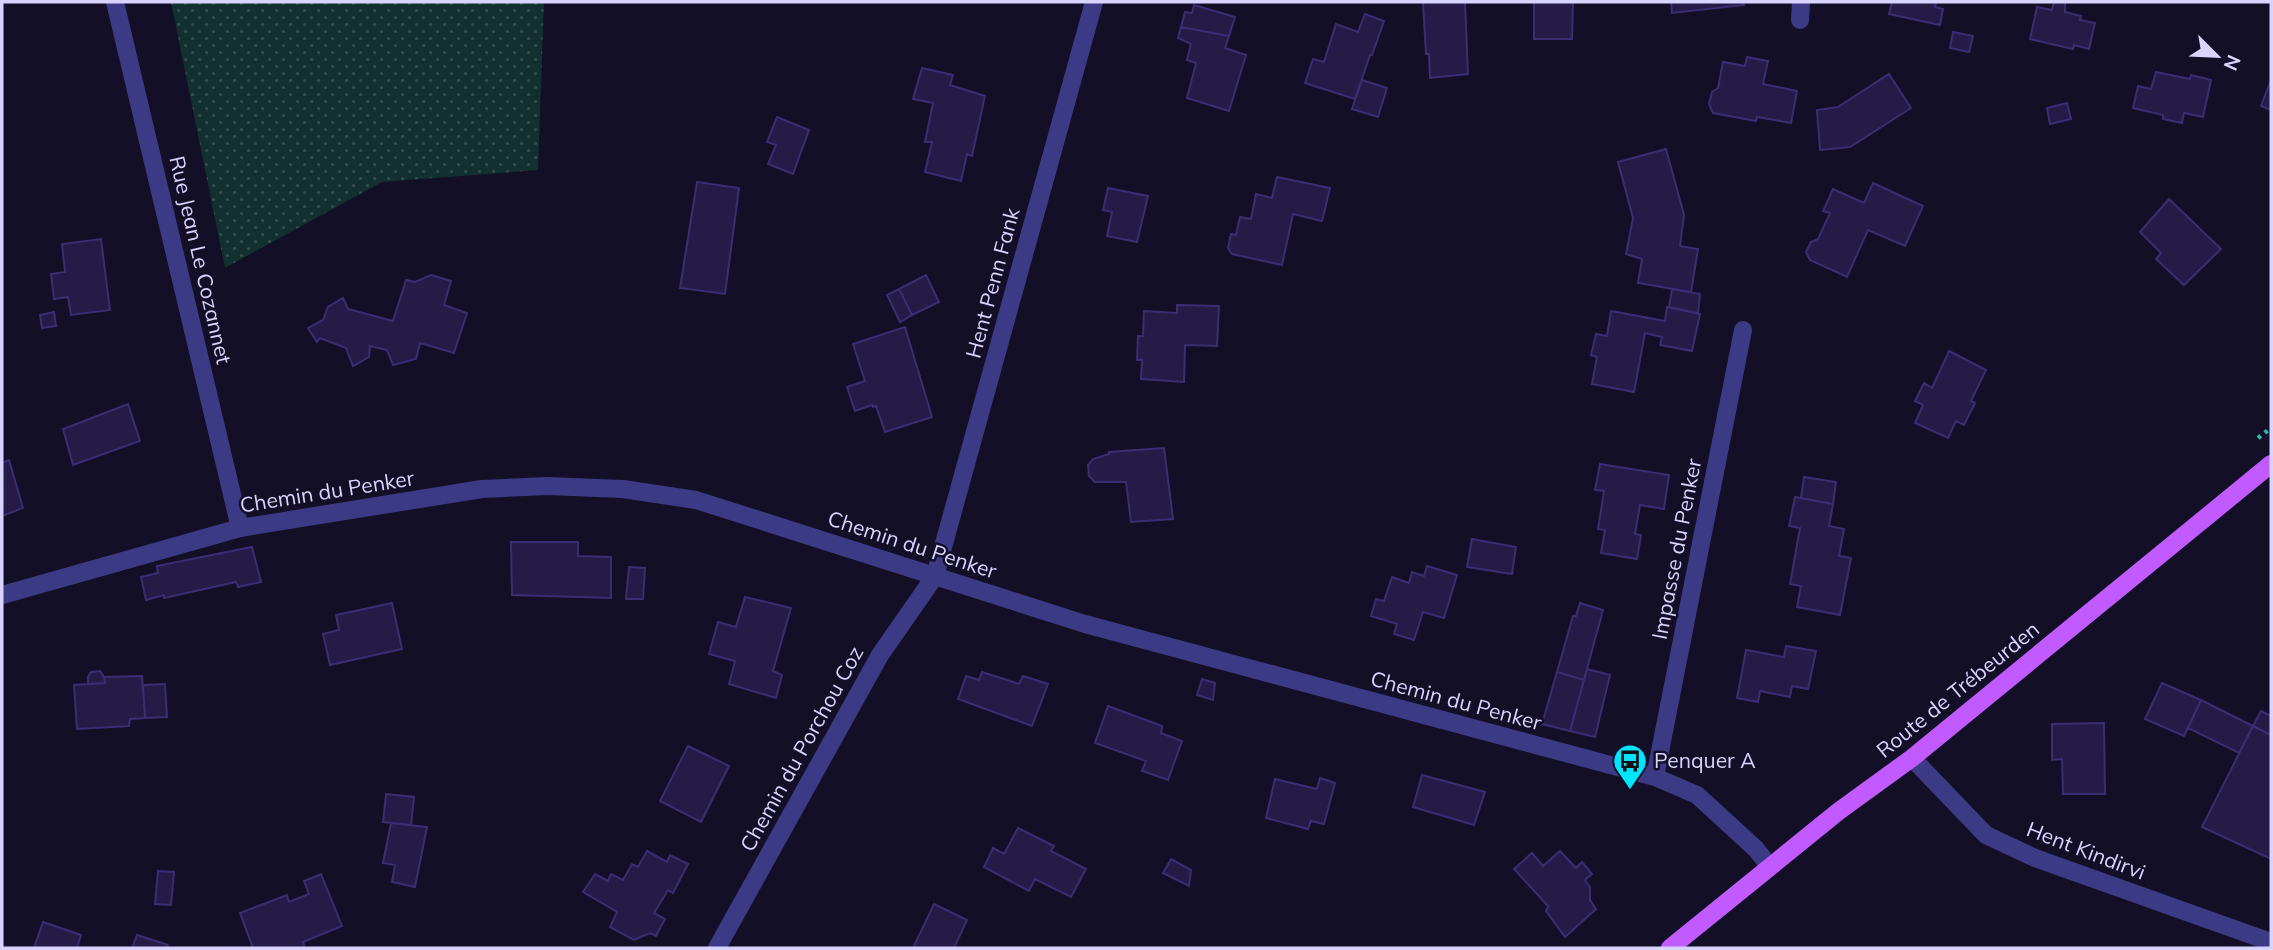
<svg xmlns="http://www.w3.org/2000/svg" width="2273" height="950" font-family="Mulish,sans-serif">
<style>
.grass{fill:url(#grass-dots)}
.building{fill:#241b47;stroke:#3b2d73;stroke-width:2}
.lines{fill:none;stroke-linecap:round;stroke-linejoin:round}
.path{stroke:#2fb8b0;stroke-width:4.5;stroke-dasharray:3.5 5;stroke-linecap:butt}
.service{stroke:#3d3a85;stroke-width:18}
.minor{stroke:#3d3a85;stroke-width:18}
.primary{stroke:#c25bff;stroke-width:18}
.labels{text-anchor:middle;stroke-width:5;stroke-linejoin:round;paint-order:stroke}
.street-label{font-size:21px;fill:#d9d4ff;stroke:#130f26}
.poi-label{font-size:21px;fill:#d9d4ff;stroke:#130f26;text-anchor:start}
</style>
<defs>
<pattern id="grass-dots" width="8" height="8" patternUnits="userSpaceOnUse" patternTransform="scale(1.75)"><rect width="8" height="8" fill="#12302f"/><path d="M2 2h.1M6 6h.1" fill="none" stroke="#344d4e" stroke-width="1.8" stroke-linecap="round"/></pattern>
</defs>
<rect width="100%" height="100%" fill="#130f26"/>
<!-- grass -->
<path class="grass" d="M171,2H544L538,170L382,182L225,268Z"/>
<!-- building -->
<path class="building" d="M1423,2H1465L1468,74L1430,78L1429,54H1426Z
M1534,2H1573L1572,39H1534Z
M1671,2H1743L1744,5L1672,13Z
M1892,2H1936L1935,7L1943,9L1940,25L1889,14Z
M2054,2H2065V12L2081,16L2080,20L2095,23L2089,49L2074,45L2073,49L2030,39L2037,7L2052,10Z
M1194,5L1235,17L1229,36L1181,27L1185,12L1192,13Z
M1365,14L1384,21L1372,55H1370L1355,99L1305,83L1313,59L1324,62L1336,24L1358,32Z
M1181,27L1229,36L1225,48L1246,55L1229,111L1187,98L1196,63L1187,60L1191,44L1178,38Z
M1953,32L1973,36L1969,52L1950,48Z
M1747,57L1768,61L1763,84L1797,91L1791,123L1757,117L1756,121L1713,113L1709,104L1712,92L1718,88L1723,62L1745,66Z
M922,68L953,75L950,85L985,96L972,156L967,154L961,181L925,172L932,142H925L933,103L913,99Z
M2156,72L2190,79L2191,75L2211,80L2203,117L2184,113L2182,123L2163,119V115L2133,108L2138,86L2151,89Z
M1889,74L1911,108L1850,147L1820,150L1817,110L1838,107Z
M1362,80L1387,88L1378,117L1352,109Z
M2271,80V110L2261,106Z
M2067,103L2071,119L2050,124L2047,108Z
M777,117L809,130L793,174L768,164L776,145L767,142Z
M1666,149L1684,215L1680,246L1698,249L1691,292L1638,283L1642,259L1626,254L1633,218L1618,162Z
M1277,177L1330,188L1322,221L1293,214L1282,265L1232,254L1228,248L1231,234L1236,235L1240,217L1251,219L1256,194L1272,198Z
M697,182L739,188L725,294L680,288Z
M1873,183L1923,206L1905,246L1868,230L1847,277L1810,260L1806,252L1811,242L1818,239L1830,213L1823,211L1833,189L1864,203Z
M1108,188L1148,196L1137,242L1107,236L1112,212L1103,210Z
M2169,199L2221,249L2184,285L2156,259L2161,253L2140,232Z
M101,239L110,310L71,315L68,297L54,299L51,274L65,272L62,244Z
M431,275L451,281L444,305L467,313L454,353L420,343L416,359L393,365L387,350L370,346L369,357L353,366L346,348L320,338L317,342L308,328L323,320L328,307L343,298L348,309L393,321L406,280L415,282Z
M926,275L939,302L912,315L899,289Z
M899,289L912,315L900,322L887,295Z
M1672,289L1700,294L1698,313L1669,307Z
M1177,305L1219,306L1217,346L1185,345L1184,382L1141,379L1142,360H1137L1138,336H1143L1144,311L1177,313Z
M1667,307L1700,314L1692,351L1660,345L1662,337L1645,333L1634,392L1592,384L1597,357L1591,355L1596,334L1607,336L1611,311L1665,321Z
M54,312L56,326L42,328L40,315Z
M905,327L932,417L885,432L876,406L873,407L872,405L855,411L847,387L865,381L853,344Z
M1949,351L1986,370L1971,401L1975,403L1964,425L1956,421L1948,438L1915,423L1923,405L1915,401L1924,383L1932,388Z
M128,404L140,441L73,465L63,429Z
M1164,448L1173,519L1131,522L1126,482H1095L1089,476L1088,465L1093,459L1109,454V452Z
M9,460L23,508L2,516V463Z
M1600,464L1669,475L1664,509L1640,505L1635,534L1641,535L1637,559L1601,553L1605,530L1598,529L1604,491L1595,490Z
M1804,477L1836,482L1833,504L1801,498Z
M1795,497L1833,504L1829,526L1844,529L1839,556L1851,558L1840,615L1797,607L1801,586L1790,584L1800,528L1789,526Z
M1472,539L1516,547L1512,574L1467,567Z
M511,542H578V556L611,557V598L512,595Z
M252,547L261,582L238,587L236,582L164,598V595L146,600L141,577L158,573L157,566Z
M1427,566L1457,575L1444,618L1423,612L1414,640L1394,634L1397,624L1371,616L1376,599L1384,601L1392,577L1409,583L1412,572L1424,576Z
M629,567L645,568L643,599H626Z
M745,597L791,608L773,671L782,675L776,698L729,684L735,661L709,654L718,622L736,627Z
M392,603L402,649L330,665L323,634L339,630L336,615Z
M1580,603L1603,610L1584,680L1557,672L1573,616H1576Z
M1786,646L1816,651L1808,689L1792,686L1790,697L1760,691L1758,702L1737,698L1746,650L1784,657Z
M1587,669L1610,675L1595,737L1570,731Z
M100,671L104,677L105,683L88,684V677L91,672Z
M982,672L1019,684L1023,676L1048,684L1032,726L958,699L966,676L979,680Z
M1557,672L1584,680L1570,731L1542,724Z
M142,676L145,718L130,719L129,726L77,729L74,685L105,683L104,677Z
M1202,679L1215,683L1213,700L1197,695Z
M2162,683L2201,700L2184,736L2145,719Z
M165,684L167,717L145,718L143,685Z
M2201,700L2253,726L2239,753L2188,728Z
M1108,706L1162,726L1161,733L1182,741L1168,780L1142,771L1146,761L1095,743Z
M2261,711L2271,716V735L2253,726Z
M2104,723L2105,794H2063L2062,759L2052,760V724Z
M2253,726L2271,735V859L2202,827Z
M688,746L729,766L701,822L660,801Z
M1422,775L1485,792L1474,825L1413,807Z
M1320,778L1335,783L1324,824L1311,821L1308,829L1266,818L1275,779L1317,789Z
M386,794L414,797L411,825L383,822Z
M391,823L427,827L415,887L392,882L395,865L383,863Z
M1018,828L1054,846L1051,851L1086,869L1071,897L1035,879L1029,891L984,867L993,848L1004,854Z
M647,851L667,862L670,855L688,864L673,893L668,890L654,913L665,919L656,936L650,933L634,940L610,927L617,912L583,892L595,874L608,881L611,874L623,880L632,864L638,867Z
M1560,851L1576,868L1582,862L1592,874L1585,880L1590,887V900L1596,909L1565,937L1546,911L1548,906L1514,869L1532,853L1543,866Z
M1171,859L1191,870L1189,886L1163,873Z
M158,871L174,872L171,905L155,904Z
M321,874L342,926L303,942L305,948H253L240,913L287,895L289,902L309,894L304,881Z
M934,904L967,920L954,948H913Z
M43,922L81,935L77,948H34Z
M137,935L168,945L167,948H132Z"/>
<g class="lines">
<!-- path -->
<path class="path" d="M2258,438L2271,428"/>
<!-- service -->
<path class="service" d="M115,2L240,528"/>
<!-- minor -->
<path class="minor" d="M1800,20L1801,2
M2,595L240,528L482,489L547,486L623,489L696,500L1085,624L1655,777L1697,795L1756,849L1770,867
M1912,758L1986,835L2035,858L2271,942
M1655,777L1743,330
M717,948L880,655L935,576L1094,2"/>
<!-- primary -->
<path class="primary" d="M1670,948L1839,811L1912,758L2271,464"/>
</g>
<!-- icons -->
<defs>
<g id="bus-pin" transform="scale(1.75)"><path d="M0 17L-7.5 6A9.5 9.5 0 1 1 7.5 6Z" fill="#00e5ff" stroke="#130f26"/><path d="M-5-6H5V4H4V6H2V4H-2V6H-4V4H-5ZM-3.5-4V0h7V-4ZM-3.5 1.2v1.5H-2V1.2ZM2 1.2v1.5H3.5V1.2Z" fill="#111"/></g>
</defs>
<g fill-rule="evenodd">
<use href="#bus-pin" x="1630" y="761"/>
</g>
<g class="labels">
<!-- street labels -->
<g class="street-label">
<text transform="translate(200 260) rotate(77)" y="7">Rue Jean Le Cozannet</text>
<text transform="translate(993 283) rotate(-75)" y="7">Hent Penn Fank</text>
<text transform="translate(327 492) rotate(-9)" y="7">Chemin du Penker</text>
<text transform="translate(912 545) rotate(18)" y="7">Chemin du Penker</text>
<text transform="translate(1677 549) rotate(-79)" y="7">Impasse du Penker</text>
<text transform="translate(1958 690) rotate(-39)" y="7">Route de Trébeurden</text>
<text transform="translate(1456 701) rotate(15)" y="7">Chemin du Penker</text>
<text transform="translate(802 749) rotate(-61)" y="7">Chemin du Porchou Coz</text>
<text transform="translate(2086 851) rotate(21)" y="7">Hent Kindirvi</text>
</g>
<!-- poi labels -->
<g class="poi-label">
<text x="1654" y="768">Penquer A</text>
</g>
</g>
<!-- border -->
<rect width="2273" height="950" fill="none" stroke="#d9d4ff" stroke-width="7"/>
<!-- north arrow -->
<g transform="translate(2217 56) rotate(114)" stroke="#130f26" stroke-width="5" paint-order="stroke">
<path d="M0-5L12 26L0 18L-12 26Z" fill="#d9d4ff"/>
<text y="-10" font-size="19" font-weight="bold" text-anchor="middle" fill="#d9d4ff">N</text>
</g>
</svg>
